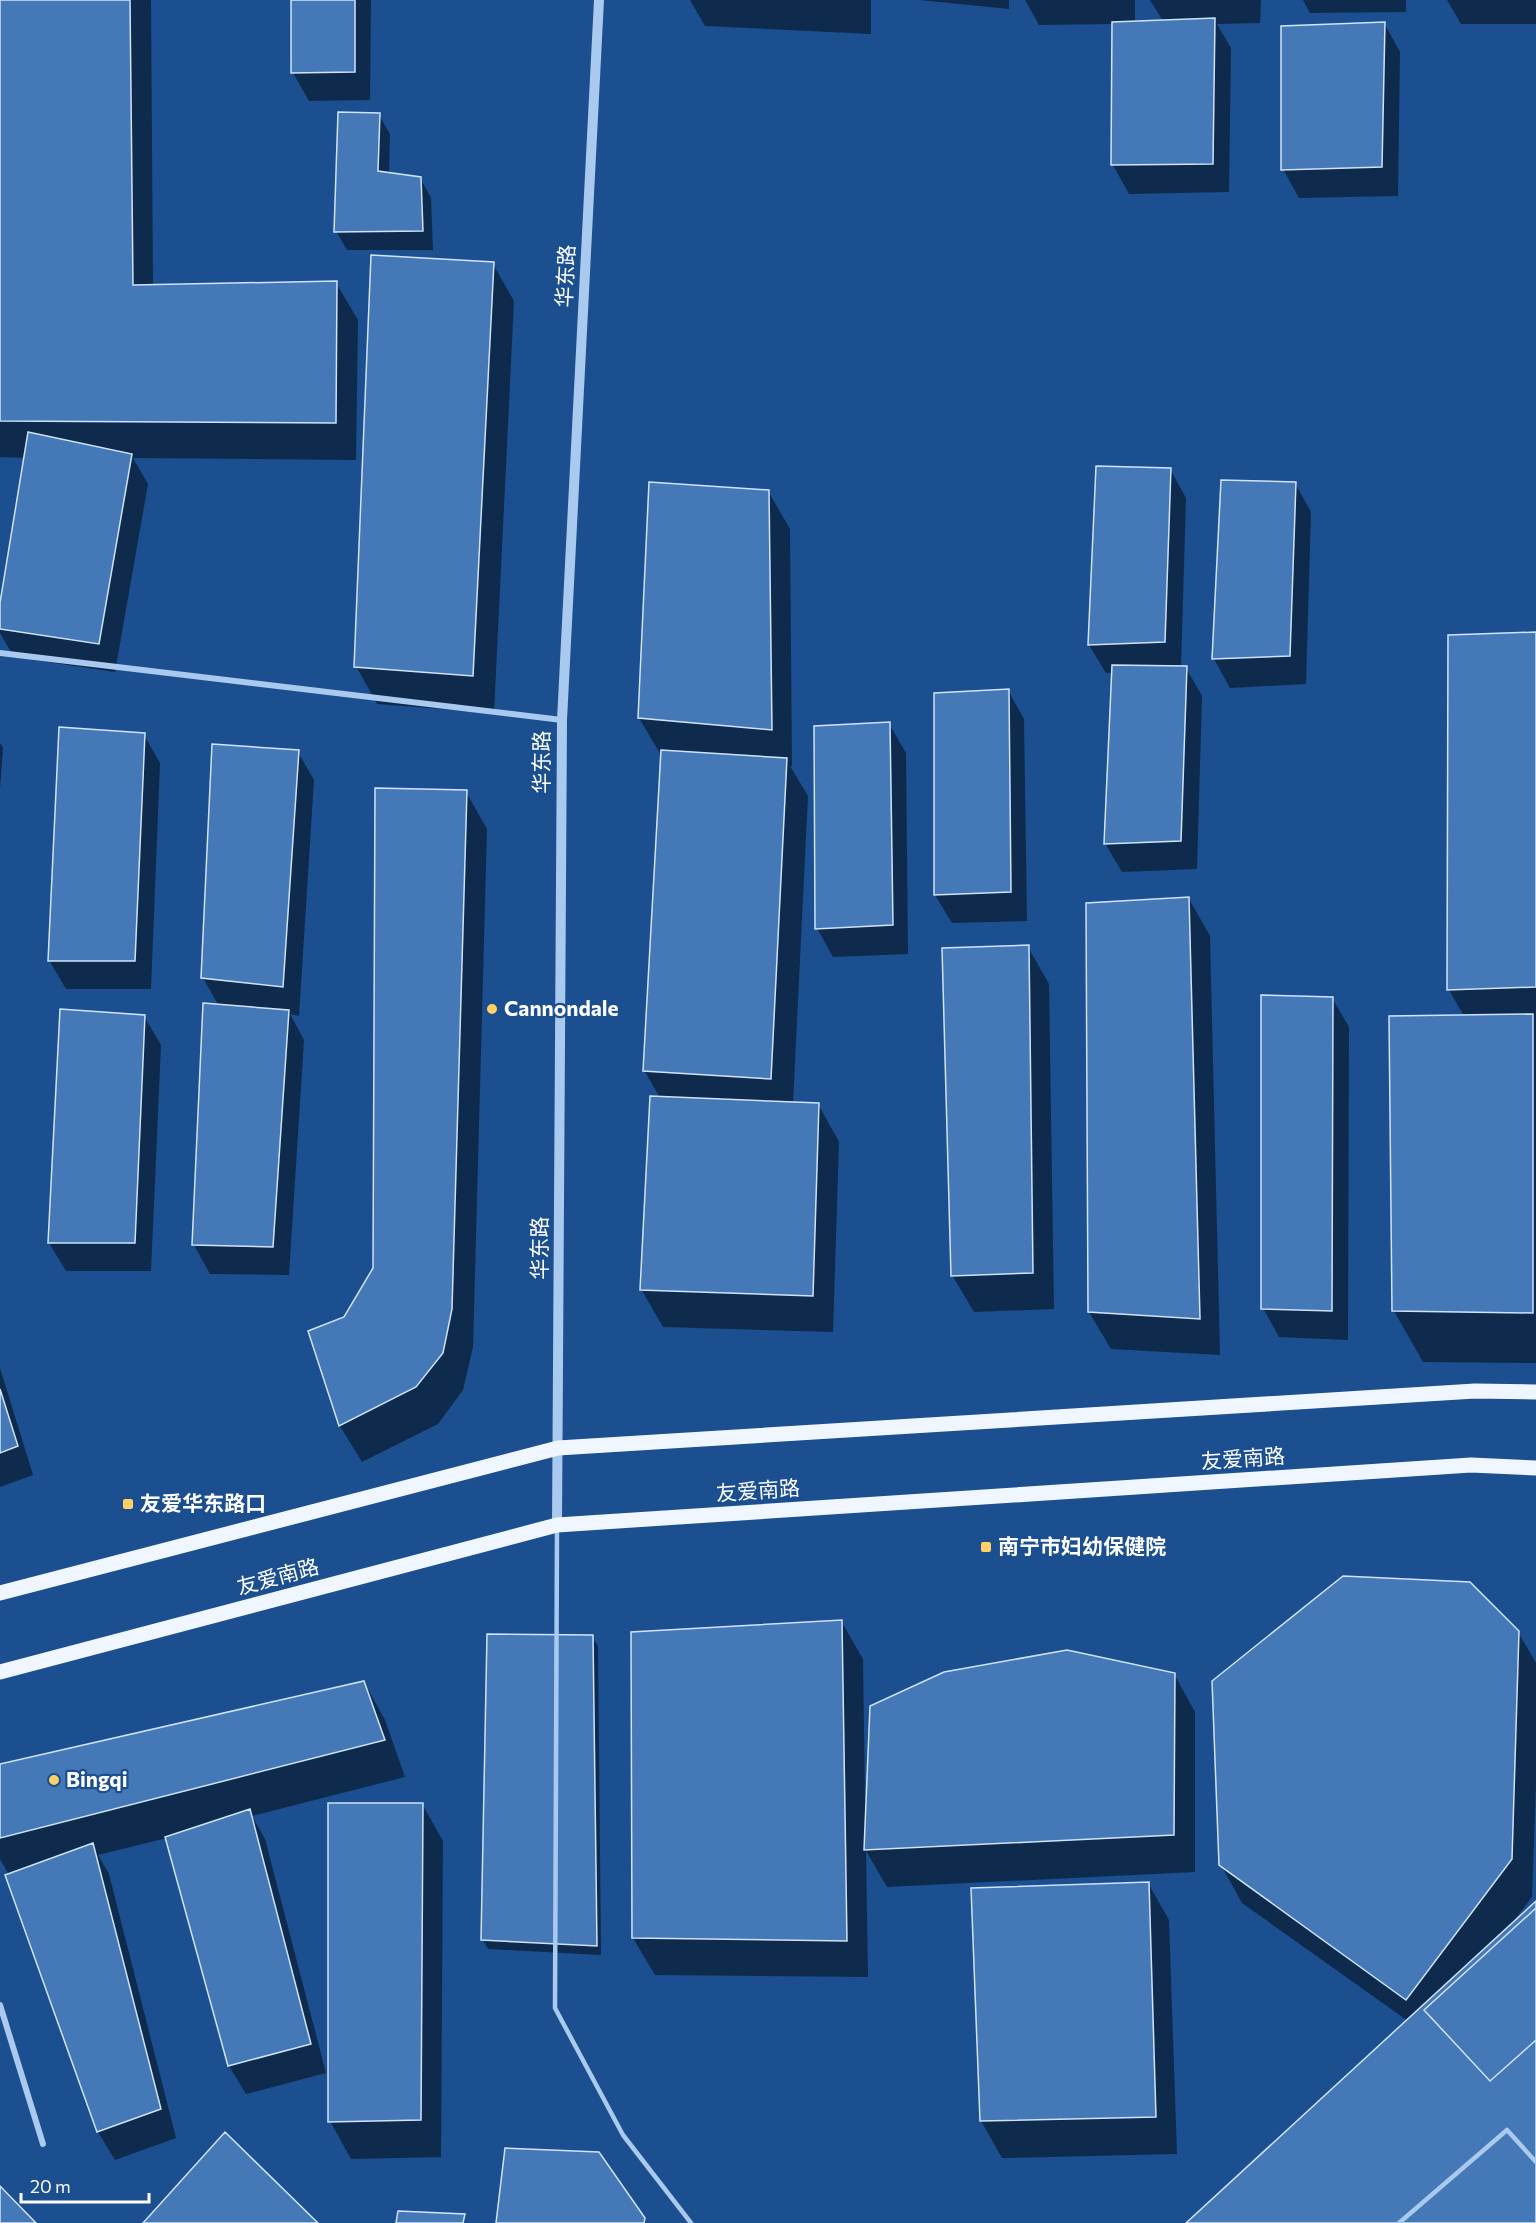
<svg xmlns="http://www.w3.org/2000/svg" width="1536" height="2223" font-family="Commissioner,'Noto Sans SC',sans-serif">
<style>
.shadow{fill:#0007}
.building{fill:#4478b7;stroke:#cfe3fa;stroke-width:1.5}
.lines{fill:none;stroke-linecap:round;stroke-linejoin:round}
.service{stroke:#a9c9ee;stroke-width:4.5}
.minor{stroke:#a9c9ee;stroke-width:6}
.tertiary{stroke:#a9c9ee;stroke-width:10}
.primary{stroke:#f0f6ff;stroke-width:15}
.poi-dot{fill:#ffd166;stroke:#1b4f8f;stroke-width:2}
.labels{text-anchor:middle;stroke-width:4.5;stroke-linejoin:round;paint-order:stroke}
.street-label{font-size:21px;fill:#fff;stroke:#1b4f8f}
.poi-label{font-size:21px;font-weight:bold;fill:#fff;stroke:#1b4f8f;text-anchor:start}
</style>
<rect width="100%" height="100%" fill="#1b4f8f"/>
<!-- shadow -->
<path class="shadow" d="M0,0H151L153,286L336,283L358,320L356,460L133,458L148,484L115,672L14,657L0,633V612L25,458L0,457Z
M293,0H371L370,100L309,101L293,73Z
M690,0H871V34L705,26Z
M919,0H1009V9Z
M1025,0H1135V22L1163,21L1150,0H1261L1260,23L1217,24L1231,48L1229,192L1129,194L1113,165V24L1039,25Z
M1303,0H1406V12L1310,13Z
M1447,0H1536V24H1461Z
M1384,23L1400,52L1398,196L1299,198L1283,169Z
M379,115L390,134L389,174L420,178L431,198L433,250H347L336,231Z
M493,264L514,301L494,713L377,704L356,666Z
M1170,469L1186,498L1181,667L1186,668L1202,696L1197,869L1122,872L1105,843L1113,673H1106L1089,645Z
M1295,483L1311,512L1306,684L1230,688L1214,659Z
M768,491L790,529L792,766H790L808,796L793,1103L818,1104L839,1142L833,1332L663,1327L641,1289L660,1098L644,1070L661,755L639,718Z
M1536,633V1363L1423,1362L1394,1311L1464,1016L1449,990Z
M1008,690L1024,719L1027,921L952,923L935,895Z
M889,724L906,753L908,954L833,957L817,928Z
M144,735L160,763L151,989H66L49,960Z
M0,743L3,748L0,789Z
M298,752L314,780L299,1016L290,1014L304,1040L289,1275L210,1274L194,1245L219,1006L203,978Z
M466,792L487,829L473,1347L463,1390L438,1424L362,1462L340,1426L310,1332L345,1318L375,1268Z
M1189,899L1210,936L1220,1355L1111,1349L1089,1312Z
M1028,947L1049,984L1054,1309L974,1312L952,1275Z
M1332,998L1349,1027L1348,1340L1279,1337L1263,1308Z
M144,1016L161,1045L151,1271H66L49,1243Z
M0,1368L33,1475L0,1487Z
M841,1621L863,1659L865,1799L1174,1674L1195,1712V1872L887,1887L866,1851L868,1977L655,1975L633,1938Z
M1518,1632L1536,1663V1784L1532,1897L1513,1922L1536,1904V2223H1188L1408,2021L1242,1903L1221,1865Z
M592,1637L598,1646L601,1955L488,1949L483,1940Z
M364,1682L385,1720L405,1777L252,1816L265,1839L326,2073L246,2094L229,2066L167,1838L98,1855L109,1874L176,2138L115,2160L98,2132L7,1876L9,1875L0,1859V1765Z
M422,1804L443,1841L441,2157L351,2159L330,2121Z
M1148,1883L1169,1920L1177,2154L1002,2158L981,2121Z"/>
<!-- building -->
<path class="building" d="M0,0H130L133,285L337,281L336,423L0,421Z
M291,0H355V72L291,73Z
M1215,18L1213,164L1111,165L1112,22Z
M1385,22L1382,167L1281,170V26Z
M338,112L380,113L378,171L421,177L423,231L334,232Z
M371,255L494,262L473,676L354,667Z
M28,432L132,454L99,644L0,629V603Z
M1096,466L1171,468L1165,642L1088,645Z
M1221,480L1296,482L1290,656L1212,659Z
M649,482L769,490L772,730L638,718Z
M1536,632V987L1447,990L1448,635Z
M1112,665L1187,666L1181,841L1104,844Z
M1009,689L1011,892L934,895V693Z
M890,722L893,925L815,929L814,726Z
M59,727L145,733L135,961H48Z
M212,744L299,750L283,987L201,978Z
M661,750L787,758L771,1079L643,1071Z
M375,788L467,790L452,1309L443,1353L416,1387L339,1426L308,1331L344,1317L373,1268Z
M1189,897L1200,1319L1088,1312L1086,903Z
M1029,945L1033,1273L951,1276L942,948Z
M1261,995L1333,997L1332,1311L1261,1309Z
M203,1003L289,1010L273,1247L192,1245Z
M60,1009L145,1015L135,1243H48Z
M1533,1014V1313L1392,1311L1389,1016Z
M650,1096L819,1103L813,1296L640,1290Z
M0,1389L18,1446L0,1453Z
M1343,1576L1470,1582L1519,1631L1512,1859L1406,2000L1219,1865L1212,1681Z
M842,1620L847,1941L632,1938L631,1632Z
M487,1634L593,1635L597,1946L481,1940Z
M1067,1650L1175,1673L1174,1835L864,1850L870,1706L944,1672Z
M364,1681L385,1740L0,1838V1764Z
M328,1803H423L421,2120L328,2122Z
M250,1809L311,2044L228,2066L165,1837Z
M93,1843L161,2109L97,2132L5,1875Z
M1149,1882L1156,2117L980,2121L971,1888Z
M1536,1901V2223H1186Z
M1536,1908V2040L1490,2081L1424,2010Z
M225,2132L318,2223H143Z
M505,2148L599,2152L645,2218L644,2223H496Z
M0,2186L36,2223H0Z
M398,2211L465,2214L463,2223H396Z"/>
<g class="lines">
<!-- service -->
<path class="service" d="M557,1528L555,2008L623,2135L691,2223
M1399,2223L1507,2130L1536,2162"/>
<!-- minor -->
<path class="minor" d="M0,653L562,720
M0,2005L43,2144"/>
<!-- tertiary -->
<path class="tertiary" d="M557,1525L562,720L599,0"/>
<!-- primary -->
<path class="primary" d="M0,1593L558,1448L1475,1391L1536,1392
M0,1672L557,1525L1471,1465L1536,1468"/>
</g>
<!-- markers -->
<g class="poi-dot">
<circle cx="492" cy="1009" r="6"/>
<rect x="122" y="1498" width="12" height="12" rx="3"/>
<rect x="980" y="1541" width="12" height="12" rx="3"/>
<circle cx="54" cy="1780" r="6"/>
</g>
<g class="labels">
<!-- street labels -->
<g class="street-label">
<text transform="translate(566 276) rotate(-87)" y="7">华东路</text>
<text transform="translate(542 762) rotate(-90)" y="7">华东路</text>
<text transform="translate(540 1248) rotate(-90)" y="7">华东路</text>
<text transform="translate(1243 1459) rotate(-4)" y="7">友爱南路</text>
<text transform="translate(758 1491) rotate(-4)" y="7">友爱南路</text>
<text transform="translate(278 1577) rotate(-15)" y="7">友爱南路</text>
</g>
<!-- poi labels -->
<g class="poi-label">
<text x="504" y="1016">Cannondale</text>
<text x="140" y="1511">友爱华东路口</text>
<text x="998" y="1554">南宁市妇幼保健院</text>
<text x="66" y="1787">Bingqi</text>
</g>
</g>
<!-- scale -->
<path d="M21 2193v9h128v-9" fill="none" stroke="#ffffff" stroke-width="3"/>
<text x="30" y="2193" font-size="18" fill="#ffffff" stroke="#1b4f8f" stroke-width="4.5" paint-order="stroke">20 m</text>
</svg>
